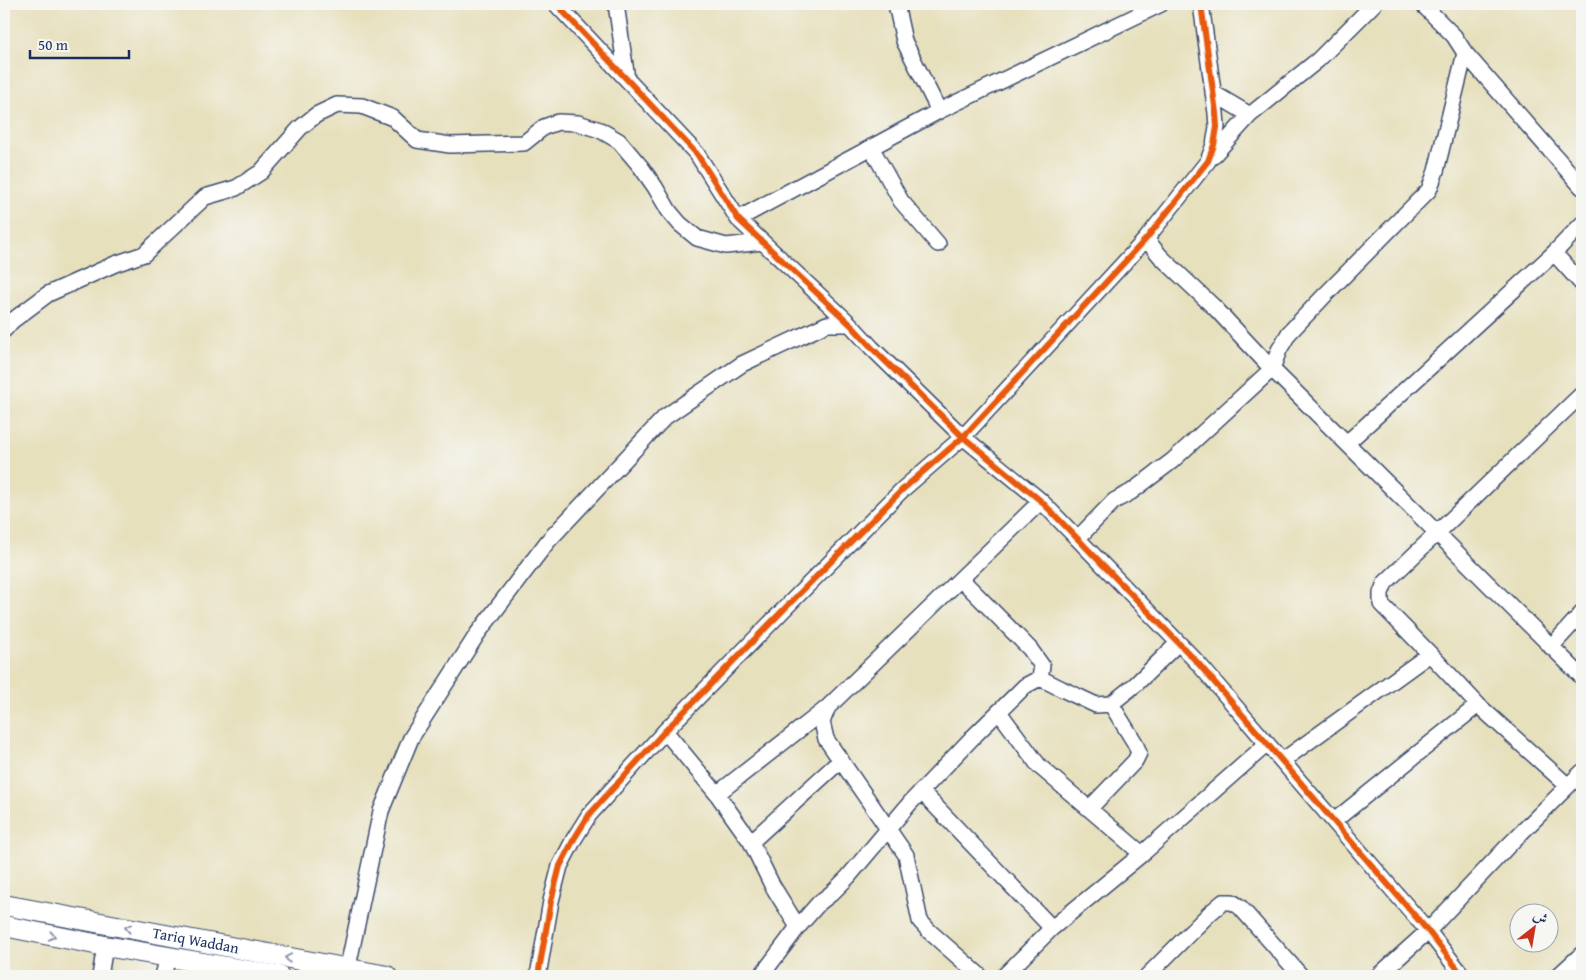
<svg xmlns="http://www.w3.org/2000/svg" width="1586" height="980" font-family="'Gentium Book Plus',Amiri,serif">
<style>
.lines{fill:none;stroke-linecap:round;stroke-linejoin:round}
.minor-casing{stroke:#3a4a6c;stroke-width:18}
.major-casing{stroke:#3a4a6c;stroke-width:22}
.minor{stroke:#fff;stroke-width:15}
.major{stroke:#fff;stroke-width:20}
.cycleway-casing{stroke:#f6f6f2;stroke-width:9}
.cycleway{stroke:#e8590c;stroke-width:6}
.oneway{stroke:#8d97ae}
.labels{text-anchor:middle;stroke-width:4;stroke-linejoin:round;paint-order:stroke}
.street-label{font-size:15px;fill:#1b2f5e;stroke:#f6f6f2}
</style>
<rect width="100%" height="100%" fill="#f6f6f2"/>
<filter id="ink" filterUnits="userSpaceOnUse"><feTurbulence type="fractalNoise" baseFrequency=".02" numOctaves="2"/><feDisplacementMap in="SourceGraphic" scale="10" xChannelSelector="R" yChannelSelector="G"/><feConvolveMatrix kernelMatrix="1 2 1 2 8 2 1 2 1" color-interpolation-filters="sRGB"/></filter>
<filter id="wash" filterUnits="userSpaceOnUse"><feTurbulence type="fractalNoise" baseFrequency=".0096" numOctaves="4" result="noise"/><feDisplacementMap in="SourceGraphic" scale="20" xChannelSelector="R" yChannelSelector="G"/><feGaussianBlur stdDeviation="1.12" result="paint"/><feColorMatrix in="noise" values="0 0 0 0 0 0 0 0 0 0 0 0 0 0 0 0 0 1.4 0 .05"/><feComposite in="paint" operator="in"/></filter>
<g filter="url(#wash)">
<rect width="100%" height="100%" fill="#e7e0bd"/>
</g>
<g filter="url(#ink)">
<g class="lines">
<!-- minor casing -->
<g class="minor-casing">
<path id="minor" d="M556,4L697,154L738,219L850,324L872,348L963,437L1041,501L1197,662L1428,931L1463,976
M616,4L627,79
M896,4L904,41L939,111
M1465,53L1582,187
M1213,93L1250,115
M871,147L901,201L938,244
M1212,157L1250,115L1318,60L1374,4
M738,219L939,111L1161,4
M1146,239L1161,257L1216,309L1272,369L1582,677
M1554,253L1582,284
M4,330L12,321L48,294L115,264L144,254L205,197L236,188L261,172L300,128L316,115L337,105L362,106L393,118L417,140L450,145L524,143L544,127L558,122L578,123L600,130L619,141L641,167L655,187L669,211L680,224L697,238L726,246L762,242
M1347,443L1554,253L1582,224
M1078,538L1114,501L1131,492L1172,461L1272,369L1279,350L1289,333L1325,295L1429,190L1436,171L1465,53L1454,36L1422,4
M961,579L1030,649L1042,666L1040,678
M1551,647L1582,613
M999,712L1039,766L1142,854
M665,731L717,794L751,842L772,885L798,927
M1282,761L1430,654
M1568,786L1478,705L1430,654L1381,604V593L1385,583L1582,394
M921,791L1052,928
M717,794L827,708
M1089,809L1135,761L1139,753L1135,743L1111,704
M1334,821L1478,705
M751,842L841,760
M100,976L105,946
M163,976L168,957
M346,976L381,811L411,738L478,633L548,541L665,417L742,364L827,324H850
M538,976L551,901L560,866L574,839L589,815L665,731L795,598L902,490L963,437L1146,239L1208,161L1214,145L1217,127L1216,113L1201,4
M761,976L798,927L819,903L832,893L848,877L910,803L973,737L1025,686L1040,678L1062,689L1096,705L1111,704L1136,684L1178,643
M980,976L930,932L920,921L906,855L826,739L822,722L828,707L1041,501
M1004,976L1052,928L1142,854L1267,744
M1147,976L1210,913L1223,902H1232L1240,907L1301,976
M1378,976L1428,931L1507,847L1582,772
M1558,976L1582,954"/>
</g>
<!-- major casing -->
<g class="major-casing">
<g id="major">
<path id="s1" d="M4,905L387,976"/>
<path d="M4,926L105,946L279,976"/>
</g>
</g>
<!-- minor -->
<use href="#minor" class="minor"/>
<!-- major -->
<use href="#major" class="major"/>
<!-- cycleway casing -->
<g class="cycleway-casing">
<path id="cycleway" d="M556,4L697,154L738,219L850,324L872,348L963,437L1041,501L1197,662L1428,931L1463,976
M538,976L551,901L560,866L574,839L589,815L665,731L795,598L902,490L963,437L1146,239L1208,161L1214,145L1217,127L1216,113L1201,4"/>
</g>
<!-- cycleway -->
<use href="#cycleway" class="cycleway"/>
</g>
<!-- one-way arrows -->
<defs><path id="oneway-chevron" d="M-2-3.5L2.5 0L-2 3.5" fill="none" stroke-width="1.6" stroke-linecap="round" stroke-linejoin="round" transform="scale(1.25)"/></defs>
<g class="oneway">
<use href="#oneway-chevron" transform="translate(128 928) rotate(-169)"/>
<use href="#oneway-chevron" transform="translate(52 936) rotate(11)"/>
<use href="#oneway-chevron" transform="translate(288 958) rotate(-169)"/>
</g>
</g>
<g class="labels">
<!-- street labels -->
<g class="street-label">
<text dy="5" stroke="none"><textPath href="#s1" startOffset="195">Tariq Waddan</textPath></text>
</g>
</g>
<!-- margin -->
<rect width="1586" height="980" fill="none" stroke="#f6f6f2" stroke-width="20"/>
<!-- north arrow -->
<g transform="translate(1534 928) rotate(31)"><circle r="24" fill="#f6f6f2" stroke="#9ea6b7"/>
<path d="M0-4L9 19L0 12L-9 19Z" fill="#c8321e"/>
<text y="-8" font-size="14" font-weight="bold" text-anchor="middle" fill="#1b2f5e">ش</text>
</g>
<!-- scale -->
<path d="M30 50v8h99v-8" fill="none" stroke="#1b2f5e" stroke-width="2.5"/>
<text x="38" y="50" font-size="15" fill="#1b2f5e" stroke="#f6f6f2" stroke-width="4" paint-order="stroke">50 m</text>
</svg>
